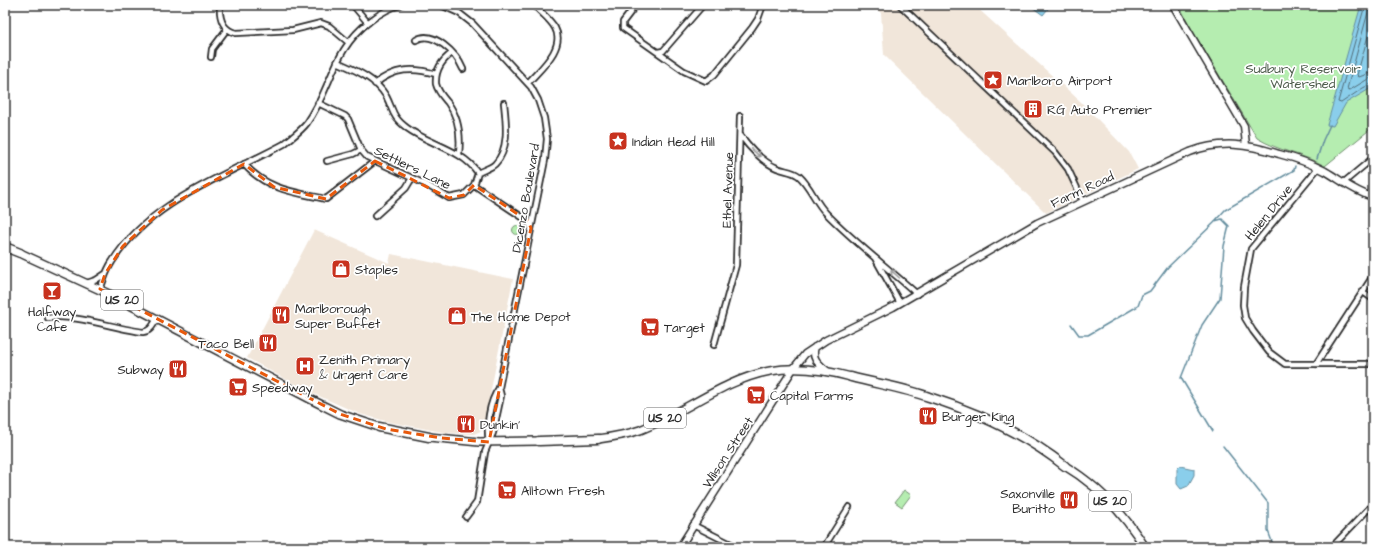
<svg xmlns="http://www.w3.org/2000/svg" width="1378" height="552" font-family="'Architects Daughter',sans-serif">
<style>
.built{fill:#f1e6da}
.green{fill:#b5edb0;stroke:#708c6e}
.water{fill:#8aceeb;stroke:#648d9e}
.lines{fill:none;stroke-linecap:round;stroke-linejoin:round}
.shore{stroke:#516c78;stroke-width:1}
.stream{stroke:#648d9e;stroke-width:1.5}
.street-casing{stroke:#2b2b2b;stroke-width:8}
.secondary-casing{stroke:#2b2b2b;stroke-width:9}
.primary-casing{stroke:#2b2b2b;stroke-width:10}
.highway-casing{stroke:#2b2b2b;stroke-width:11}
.street{stroke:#fff;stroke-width:4.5}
.secondary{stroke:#fff;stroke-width:6}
.primary{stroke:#fff;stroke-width:7}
.highway{stroke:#fff;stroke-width:8}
.oneway{stroke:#a0a0a0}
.marked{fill:none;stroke:#e8590c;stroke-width:3;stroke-dasharray:8 5;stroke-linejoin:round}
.labels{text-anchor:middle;stroke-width:3.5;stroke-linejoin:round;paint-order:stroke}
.shield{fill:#fff;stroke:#6b6b6b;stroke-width:1}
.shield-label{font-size:12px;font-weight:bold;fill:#2b2b2b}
.park-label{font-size:13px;fill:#4e5c4c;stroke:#fff}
.poi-label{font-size:13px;fill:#2b2b2b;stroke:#fff;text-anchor:start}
.street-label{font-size:13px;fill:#2b2b2b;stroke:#fff}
</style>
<rect width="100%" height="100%" fill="#fff"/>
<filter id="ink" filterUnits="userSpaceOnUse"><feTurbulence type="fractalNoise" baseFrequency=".025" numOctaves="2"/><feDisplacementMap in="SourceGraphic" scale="8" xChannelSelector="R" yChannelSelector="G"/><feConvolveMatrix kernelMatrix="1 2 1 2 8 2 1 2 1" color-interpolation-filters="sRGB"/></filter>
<g filter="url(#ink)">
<!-- built -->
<path class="built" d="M872,5H974L1080,101L1129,152L1138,169L1046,213L884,55L881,13Z
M314,230L389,263L391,254L513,279L483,430L474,434L447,433L389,422L360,414L305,390L247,358Z"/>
<!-- green -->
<path class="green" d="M1184,5H1373V127L1325,166C1303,154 1278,151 1257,138L1191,28L1182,11Z
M512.5 230a4.5 4.5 0 1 1 9 0a4.5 4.5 0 1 1-9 0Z
M904,490L911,495L902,507L895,502Z"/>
<!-- water -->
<path class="water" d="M1034,5H1051L1043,15L1032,7Z
M1361,5H1373V87L1346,103L1333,126L1327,125Z
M1180,466L1194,469V475L1188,486L1181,489L1177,484V469Z"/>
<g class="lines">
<!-- shore -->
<path class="shore" d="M1365,5L1338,102L1341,103L1363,88L1373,83
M1370,5L1347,89L1350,90L1368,79L1373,78
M1373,18L1357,75L1359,77L1373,72"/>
<!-- stream -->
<path class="stream" d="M1317,159L1323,140L1330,125
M1071,324L1079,335H1088L1095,331L1138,306L1142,295L1150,291L1168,267L1215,222
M1213,431L1181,378L1202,325L1220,298L1224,246L1229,226L1222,219L1215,221L1225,210L1294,170L1295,166
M1223,446L1268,503V531L1274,547"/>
<!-- street casing -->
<g class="street-casing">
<path id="street" d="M220,5C219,18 223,30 236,33L293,30L321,23L329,26L348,42
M353,5L368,23
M441,5L459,13L473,24L531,87L538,100L544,118L547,139L545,160L499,388C489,402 486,426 489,442
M623,5L631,11
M636,5L623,22V28L684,71L706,81L714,75L752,28L758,19L763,5
M900,5L1055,152L1068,169L1083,201
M416,40C433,29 457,54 463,69
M658,52L663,51L703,5
M452,53C441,61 435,71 436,84C438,92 443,97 448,103C459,118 461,136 459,154
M211,57L212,49L227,29
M337,62C355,70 375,78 386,96C394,111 391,116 407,128C430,145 462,149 478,173L474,185
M528,83C540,69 566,48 555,28C550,19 540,12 534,5
M375,84C394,68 413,67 436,74
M318,103L345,116L348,119L361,150L367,157L427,185L449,198L464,195L474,185L528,221L531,228
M741,136C750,148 763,162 777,168C784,171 793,171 799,176C811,187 815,202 826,213C854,242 887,267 917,294
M327,161L353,154L361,150
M244,164C267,190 294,192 326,199L375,161
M1318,168L1251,249L1244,287L1243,305L1245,318L1253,331L1269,352L1285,364H1373
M478,173C483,170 491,168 495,164C510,149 506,122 504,103
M1343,183L1373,158
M375,216L406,188L412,178
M875,258L900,303
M87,283L96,280L105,274
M100,289C104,280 106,271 112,262C150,201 225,176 284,144C292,137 301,131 307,123C332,88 332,50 370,21C379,14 389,8 400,5
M1363,292L1373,299
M48,318C71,313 117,329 143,332C151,331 153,325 157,319
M714,345L736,265L740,116
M1316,364L1373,276
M466,517L477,502L485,452L493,433L501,396L499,388
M693,525L737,547
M824,547L849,507
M1131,547L1141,541
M1332,547L1373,504"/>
</g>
<!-- secondary casing -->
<g class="secondary-casing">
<path id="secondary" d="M1173,5L1244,126L1246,145
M815,347C811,359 819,364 827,371
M680,547L793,369L805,354L826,340L893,307L1037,223L1190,152C1221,140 1248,144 1279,154C1295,158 1310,163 1325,171C1341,180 1355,192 1373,197"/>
</g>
<!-- primary casing -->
<g class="primary-casing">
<path id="primary" d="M20,253L109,294L316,402L340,414L379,427
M429,437L479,442L539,441
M598,439C612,437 626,435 640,430C684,413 723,380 770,371C797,366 825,370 851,377
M1065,466C1099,486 1124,514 1145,547"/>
</g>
<!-- highway casing -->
<g class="highway-casing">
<path id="highway" d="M5,247L20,253
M851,377C877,384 904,388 929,397C976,412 1026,435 1065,466
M379,427L429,437
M539,441L598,439"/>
</g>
<!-- street -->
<use href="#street" class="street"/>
<!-- secondary -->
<use href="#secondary" class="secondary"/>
<!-- primary -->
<use href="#primary" class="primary"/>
<!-- highway -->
<use href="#highway" class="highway"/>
</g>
<!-- one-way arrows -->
<defs><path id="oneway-shaft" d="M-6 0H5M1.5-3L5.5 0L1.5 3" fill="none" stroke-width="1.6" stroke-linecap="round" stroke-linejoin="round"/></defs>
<g class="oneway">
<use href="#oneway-shaft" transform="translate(756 153) rotate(43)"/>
<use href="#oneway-shaft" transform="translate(895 274) rotate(-138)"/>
</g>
</g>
<!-- marked area -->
<path class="marked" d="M375,161L449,198L464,195L474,185L528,221L531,228L489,442L441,438L386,429L340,414L100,289L105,274L123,246L162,210L244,164L274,187L326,199Z"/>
<!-- icons -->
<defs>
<g id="sight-square" transform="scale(1)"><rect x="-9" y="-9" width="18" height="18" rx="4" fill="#c8321e" stroke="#fff"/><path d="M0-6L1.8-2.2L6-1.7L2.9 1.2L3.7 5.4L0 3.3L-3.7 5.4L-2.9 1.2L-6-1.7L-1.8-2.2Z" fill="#fff"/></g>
<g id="building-square" transform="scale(1)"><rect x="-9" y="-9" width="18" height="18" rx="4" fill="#c8321e" stroke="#fff"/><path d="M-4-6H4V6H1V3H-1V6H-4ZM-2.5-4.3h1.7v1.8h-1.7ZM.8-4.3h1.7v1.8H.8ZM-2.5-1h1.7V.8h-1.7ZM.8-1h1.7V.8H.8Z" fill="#fff"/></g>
<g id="shop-square" transform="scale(1)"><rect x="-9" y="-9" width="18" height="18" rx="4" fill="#c8321e" stroke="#fff"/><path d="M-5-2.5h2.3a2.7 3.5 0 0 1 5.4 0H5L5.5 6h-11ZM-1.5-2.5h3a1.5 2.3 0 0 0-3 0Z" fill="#fff"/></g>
<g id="bar-square" transform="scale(1)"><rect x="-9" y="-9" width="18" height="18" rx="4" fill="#c8321e" stroke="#fff"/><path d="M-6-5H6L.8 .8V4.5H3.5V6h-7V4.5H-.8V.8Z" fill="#fff"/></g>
<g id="restaurant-square" transform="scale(1)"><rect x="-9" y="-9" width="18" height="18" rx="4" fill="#c8321e" stroke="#fff"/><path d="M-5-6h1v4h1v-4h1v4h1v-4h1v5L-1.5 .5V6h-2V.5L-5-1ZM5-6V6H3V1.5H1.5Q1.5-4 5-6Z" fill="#fff"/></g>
<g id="supermarket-square" transform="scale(1)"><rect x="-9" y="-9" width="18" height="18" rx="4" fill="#c8321e" stroke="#fff"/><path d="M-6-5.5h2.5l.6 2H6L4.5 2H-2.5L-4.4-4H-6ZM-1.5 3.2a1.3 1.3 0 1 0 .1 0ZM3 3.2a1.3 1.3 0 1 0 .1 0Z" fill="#fff"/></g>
<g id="hospital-square" transform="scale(1)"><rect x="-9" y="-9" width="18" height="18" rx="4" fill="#c8321e" stroke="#fff"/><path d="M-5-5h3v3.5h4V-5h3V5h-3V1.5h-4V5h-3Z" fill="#fff"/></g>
</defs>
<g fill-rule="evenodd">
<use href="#sight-square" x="993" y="80"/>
<use href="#building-square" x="1033" y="109"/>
<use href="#sight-square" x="618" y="141"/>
<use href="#shop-square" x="341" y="269"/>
<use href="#bar-square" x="52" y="291"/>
<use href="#restaurant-square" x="281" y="315"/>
<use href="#shop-square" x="457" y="316"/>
<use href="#supermarket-square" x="650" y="327"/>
<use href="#restaurant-square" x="268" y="343"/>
<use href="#hospital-square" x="305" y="366"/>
<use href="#restaurant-square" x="178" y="369"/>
<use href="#supermarket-square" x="238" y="387"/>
<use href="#supermarket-square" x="756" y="395"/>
<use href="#restaurant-square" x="928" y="416"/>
<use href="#restaurant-square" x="466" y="424"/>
<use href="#supermarket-square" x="507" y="490"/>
<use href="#restaurant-square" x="1069" y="500"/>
</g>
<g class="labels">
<!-- shield labels -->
<g class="shield">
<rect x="101" y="290" width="42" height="20" rx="3"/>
<rect x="644" y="408" width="42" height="20" rx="3"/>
<rect x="1089" y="491" width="42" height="20" rx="3"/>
</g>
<g class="shield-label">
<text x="122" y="304">US 20</text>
<text x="665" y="422">US 20</text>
<text x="1110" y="505">US 20</text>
</g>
<!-- park labels -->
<g class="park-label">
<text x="1303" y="73">Sudbury Reservoir<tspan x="1303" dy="15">Watershed</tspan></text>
</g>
<!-- poi labels -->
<g class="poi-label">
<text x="1007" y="85">Marlboro Airport</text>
<text x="1047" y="114">RG Auto Premier</text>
<text x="632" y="146">Indian Head Hill</text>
<text x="355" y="274">Staples</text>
<text x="295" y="313">Marlborough<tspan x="295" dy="15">Super Buffet</tspan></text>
<text x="52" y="316" text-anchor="middle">Halfway<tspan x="52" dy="15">Cafe</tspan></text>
<text x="471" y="321">The Home Depot</text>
<text x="664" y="332">Target</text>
<text x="254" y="348" text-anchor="end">Taco Bell</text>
<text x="319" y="364">Zenith Primary<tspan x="319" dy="15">&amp; Urgent Care</tspan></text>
<text x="164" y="374" text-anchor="end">Subway</text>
<text x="252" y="392">Speedway</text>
<text x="770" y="400">Capital Farms</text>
<text x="942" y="421">Burger King</text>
<text x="480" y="429">Dunkin'</text>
<text x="521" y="495">Alltown Fresh</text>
<text x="1055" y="498" text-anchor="end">Saxonville<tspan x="1055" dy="15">Buritto</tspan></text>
</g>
<!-- street labels -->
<g class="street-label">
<text transform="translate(413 167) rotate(26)" y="5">Settlers Lane</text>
<text transform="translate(1082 189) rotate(-25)" y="5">Farm Road</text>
<text transform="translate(727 190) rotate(-88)" y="5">Ethel Avenue</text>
<text transform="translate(525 198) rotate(-80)" y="5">Dicenzo Boulevard</text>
<text transform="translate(1268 212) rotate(-51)" y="5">Helen Drive</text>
<text transform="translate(727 452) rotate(-57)" y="5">Wilson Street</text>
</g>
</g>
<!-- margin -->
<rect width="1378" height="552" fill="none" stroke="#fff" stroke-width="20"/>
<rect x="10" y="10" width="1358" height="532" fill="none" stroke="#2b2b2b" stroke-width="1.5" filter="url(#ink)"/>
</svg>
